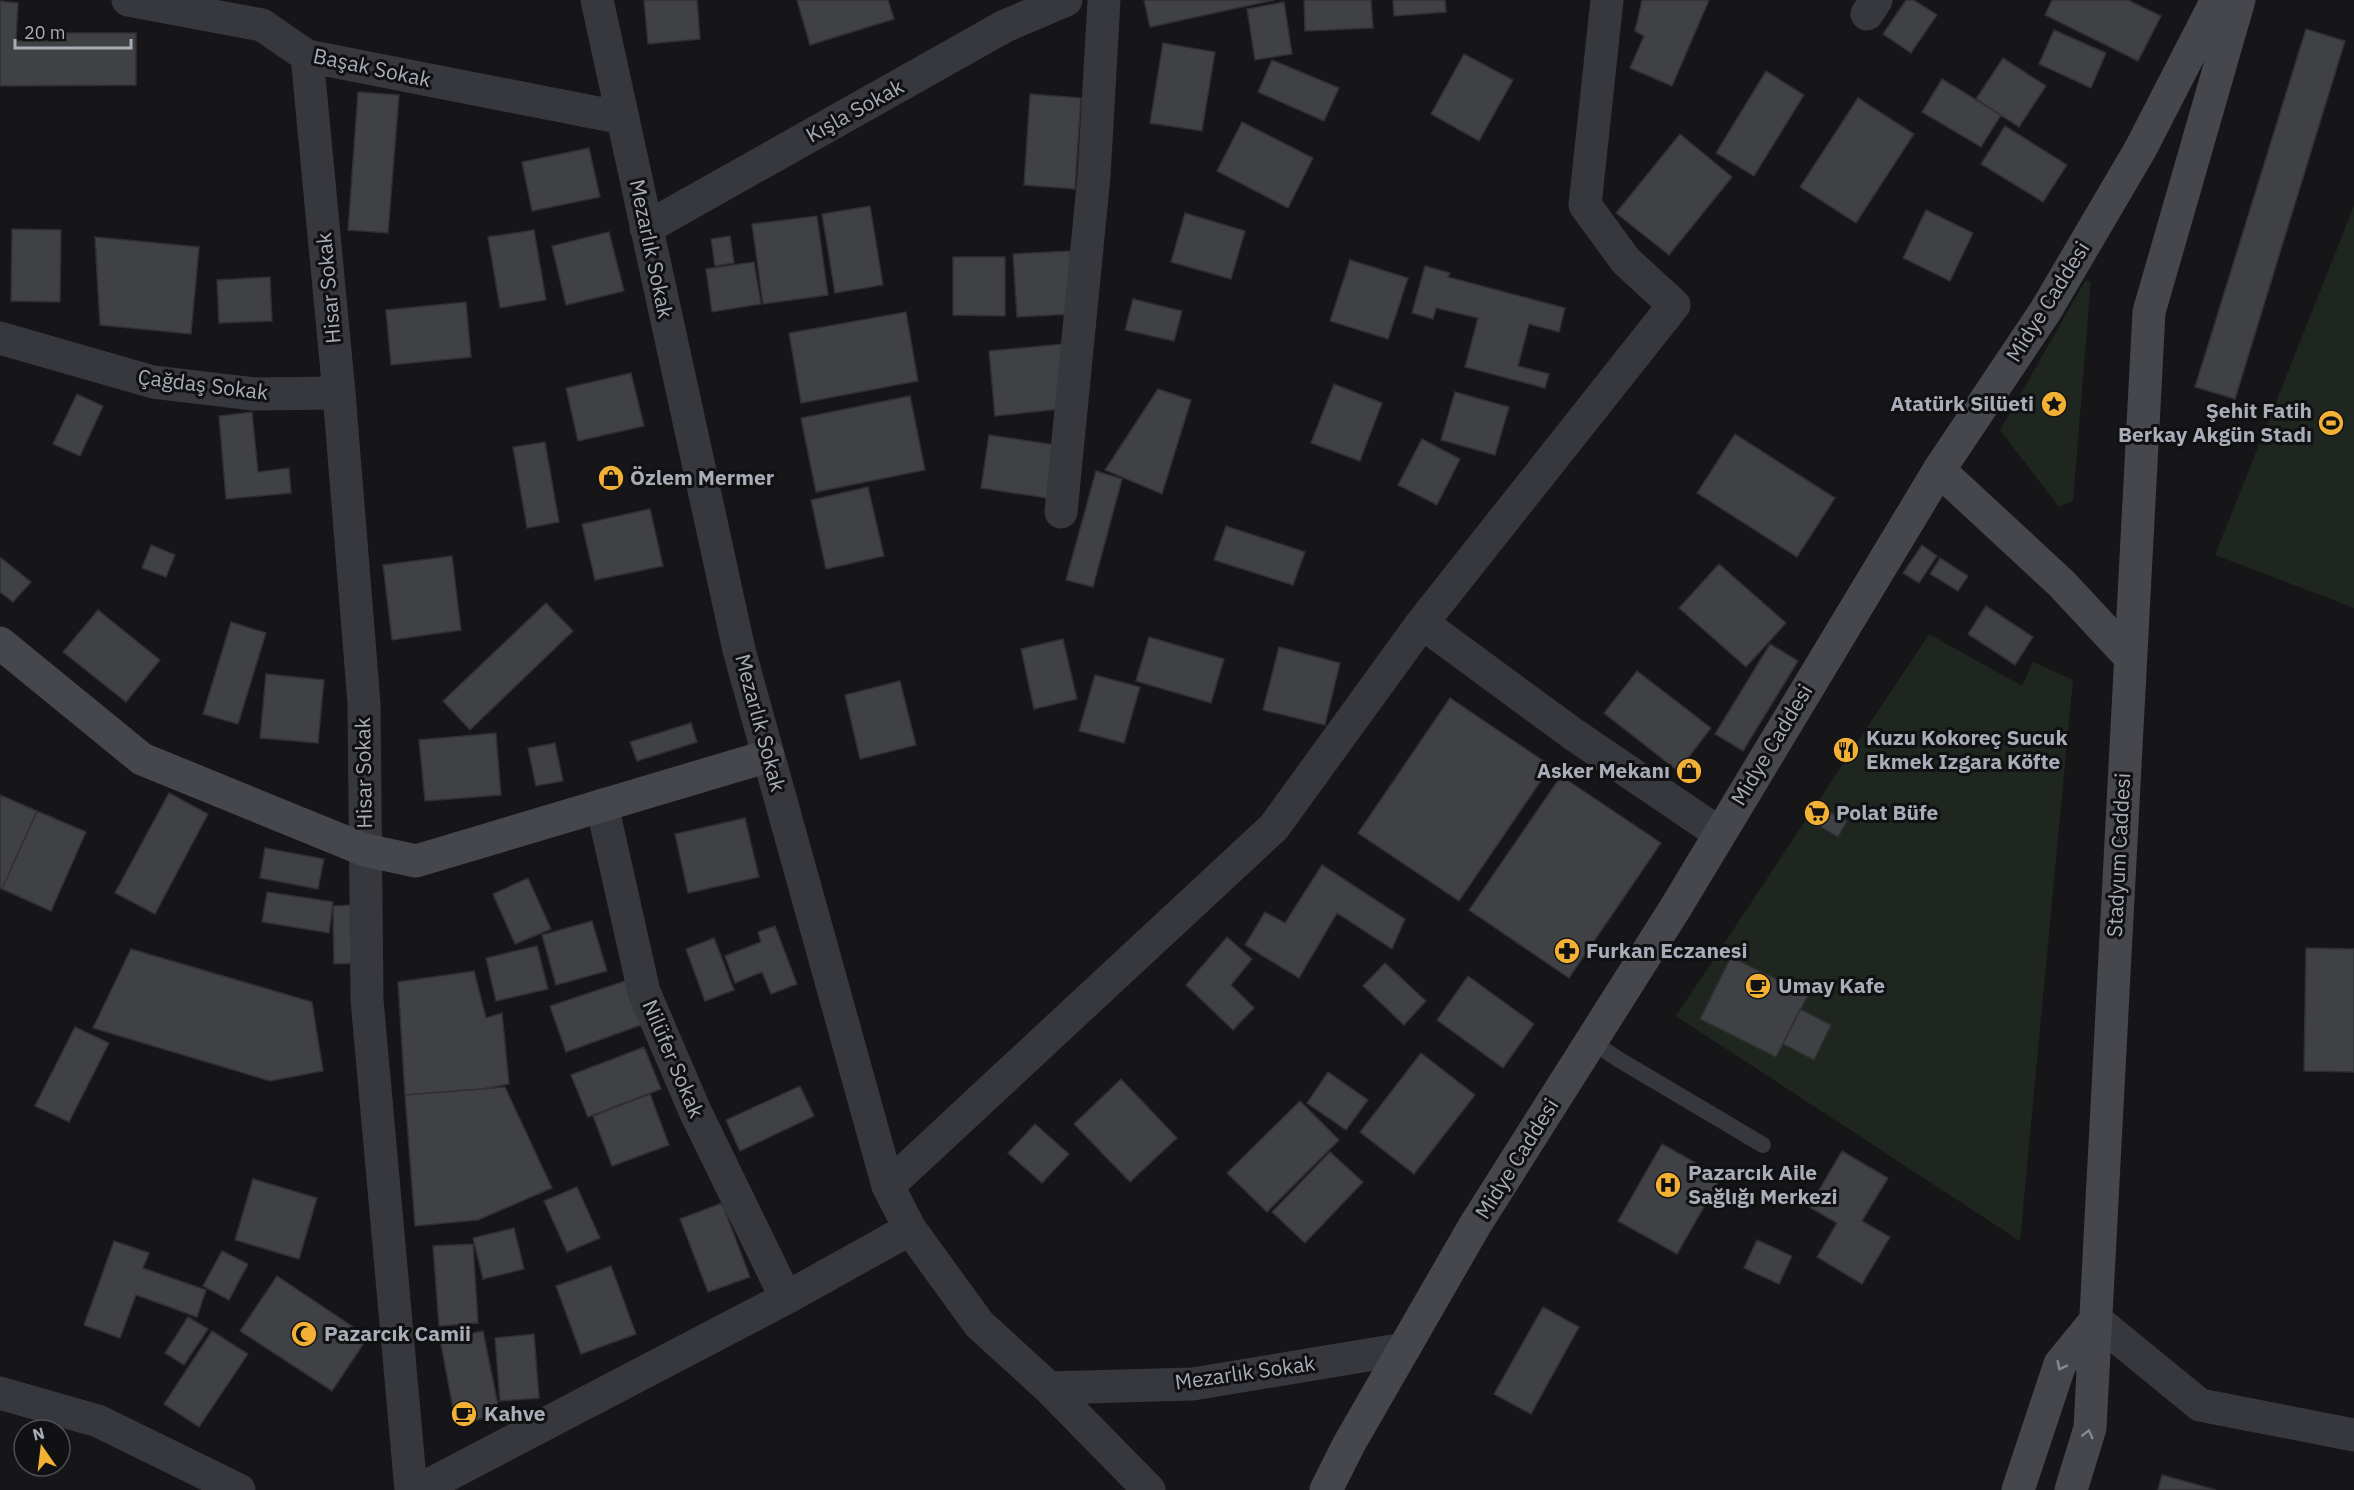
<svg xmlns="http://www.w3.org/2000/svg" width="2354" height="1490" font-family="'IBM Plex Sans',sans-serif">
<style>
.green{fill:#1e261f}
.building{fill:#404145;stroke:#303034;stroke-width:1.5}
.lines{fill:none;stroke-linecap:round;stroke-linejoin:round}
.lane{stroke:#37383d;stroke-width:16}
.street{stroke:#37383d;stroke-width:33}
.secondary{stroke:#45474d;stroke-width:33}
.oneway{stroke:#858993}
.labels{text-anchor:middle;stroke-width:6;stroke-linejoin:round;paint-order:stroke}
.street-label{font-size:21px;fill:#a8adb8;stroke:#111113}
.poi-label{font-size:21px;font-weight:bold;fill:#a8adb8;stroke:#111113;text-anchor:start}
</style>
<rect width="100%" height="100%" fill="#161618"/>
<!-- green -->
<path class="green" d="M2354,206V608L2215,555Z
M2085,281H2091L2073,501L2059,507L2000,430Z
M1929,634L2022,686L2033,662L2073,680L2020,1241L1676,1016Z"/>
<!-- building -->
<path class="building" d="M644,0H697L700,39L648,44Z
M797,0H888L894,19L810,45Z
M1144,0H1274L1150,27Z
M1304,0H1371L1373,28L1305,31Z
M1393,0H1445L1446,12L1394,16Z
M1642,0H1709L1672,86L1630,68L1644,36L1635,31Z
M1906,0H1914L1937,15L1911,53L1883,34Z
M2052,0H2128L2161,16L2138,61L2045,15Z
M0,1L18,3L16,41H50V33H136V85L0,86Z
M1284,2L1292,54L1255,60L1247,9Z
M2306,29L2345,41L2235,399L2195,387Z
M2054,30L2106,53L2091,88L2039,64Z
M1163,43L1215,52L1202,131L1150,123Z
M1464,54L1513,80L1479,141L1431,114Z
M2003,58L2046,86L2019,127L1976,99Z
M1272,60L1339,88L1324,121L1258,92Z
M1766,71L1804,95L1754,176L1716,153Z
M1942,79L2001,115L1981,147L1922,112Z
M358,92L399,95L388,233L348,230Z
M1030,94L1081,98L1075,189L1024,185Z
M1858,98L1914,134L1856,223L1800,187Z
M1242,122L1313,158L1288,208L1217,171Z
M2005,126L2067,165L2043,202L1981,164Z
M1680,134L1732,177L1669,255L1616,213Z
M589,148L600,197L532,211L522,162Z
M870,206L883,285L835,293L822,214Z
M1926,210L1973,233L1950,281L1903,258Z
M1185,213L1245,231L1231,279L1171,262Z
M817,216L828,295L763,304L752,224Z
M12,229L61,230L60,302L11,301Z
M534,230L546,300L500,308L488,237Z
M609,232L624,291L566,305L552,246Z
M730,236L734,263L715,266L711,239Z
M95,237L199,247L191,334L100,325Z
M1070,251L1073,314L1017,317L1013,254Z
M953,257H1005V316L953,315Z
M1350,260L1408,278L1388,339L1330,321Z
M754,262L761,304L712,312L706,269Z
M1425,266L1450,273L1448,277L1565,308L1559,332L1529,324L1518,366L1549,374L1545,388L1465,367L1478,318L1436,308L1433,319L1412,313Z
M270,277L272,321L219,323L217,280Z
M1133,299L1182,311L1174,341L1125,330Z
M466,302L471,357L391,365L386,310Z
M906,312L918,381L801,403L789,333Z
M1063,344L1069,408L995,416L989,351Z
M631,373L644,426L578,441L566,388Z
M1334,384L1382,403L1360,461L1311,443Z
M1158,389L1191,400L1162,494L1105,470Z
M1455,392L1509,407L1495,455L1441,440Z
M77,394L103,406L80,456L53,444Z
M910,396L925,470L816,492L801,418Z
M252,412L258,472L289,468L291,493L226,499L219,416Z
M1735,434L1835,498L1797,557L1697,493Z
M989,435L1062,446L1053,499L981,488Z
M1422,439L1460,459L1437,505L1398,485Z
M545,442L559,522L527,528L513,447Z
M1096,471L1122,479L1093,587L1066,580Z
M868,487L884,556L826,569L811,500Z
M650,509L663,566L595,580L582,524Z
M1226,526L1305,552L1293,585L1214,560Z
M151,545L175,555L166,577L142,568Z
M1922,545L1937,556L1919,583L1903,573Z
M452,556L461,630L392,640L383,565Z
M0,557L31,582L13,602L0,592Z
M1940,558L1968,576L1958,591L1930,574Z
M1719,564L1786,623L1746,667L1679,608Z
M546,603L573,631L470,730L443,701Z
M1986,606L2033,637L2015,665L1968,634Z
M98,610L160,660L126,702L63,652Z
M231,622L266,633L238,724L203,714Z
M1149,637L1224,659L1211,703L1136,681Z
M1063,639L1077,699L1034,709L1021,649Z
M1770,644L1798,661L1743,751L1715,734Z
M1279,647L1340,663L1325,725L1263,710Z
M1637,671L1711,728L1678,771L1604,713Z
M266,674L324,680L318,743L260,738Z
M1095,675L1140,687L1124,743L1079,731Z
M900,681L916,745L860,759L845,695Z
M1450,698L1551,766L1459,901L1358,833Z
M691,723L697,742L637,761L630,742Z
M496,733L501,795L425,801L419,740Z
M555,743L563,781L536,786L528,748Z
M1561,776L1661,843L1569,978L1469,910Z
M169,793L208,814L155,914L115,893Z
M0,795L37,811L2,889L0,888Z
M37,811L86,832L51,911L2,889Z
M1828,811L1847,821L1838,837L1819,826Z
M745,818L759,877L688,893L675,834Z
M265,848L324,859L318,889L260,878Z
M1322,865L1405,919L1392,949L1337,913L1299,978L1245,945L1265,912L1285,923Z
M528,878L551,929L515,944L493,894Z
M267,892L333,902L329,933L262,922Z
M354,905L356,963L334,964L333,906Z
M592,921L607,971L556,985L542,935Z
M775,926L797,984L771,994L762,972L735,983L725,956L761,942L758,932Z
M1227,937L1252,959L1231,985L1254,1008L1233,1030L1186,985Z
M714,938L734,990L705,1001L686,949Z
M537,946L548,989L496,1001L486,958Z
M2306,948L2354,949V1072L2304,1071Z
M131,949L312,1002L323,1071L270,1081L93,1028Z
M1731,957L1808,995L1776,1057L1700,1019Z
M1385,963L1426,1001L1404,1025L1363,986Z
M474,971L486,1018L502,1013L509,1084L482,1089L405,1095L398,982Z
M1468,976L1534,1024L1503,1068L1437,1020Z
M625,981L641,1025L566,1052L550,1006Z
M1800,1009L1831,1025L1814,1060L1783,1044Z
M75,1027L109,1043L69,1122L35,1106Z
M644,1047L661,1089L588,1117L571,1075Z
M1421,1053L1475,1095L1414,1174L1360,1132Z
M1328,1072L1368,1100L1346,1130L1307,1103Z
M1121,1079L1177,1138L1130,1182L1074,1124Z
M800,1086L814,1116L740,1151L726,1120Z
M505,1087L552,1188L478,1220L415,1226L405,1095Z
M650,1094L669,1145L612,1166L593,1116Z
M1300,1101L1339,1140L1267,1212L1227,1173Z
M1035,1124L1069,1154L1042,1183L1008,1153Z
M1662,1144L1721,1177L1677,1254L1618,1221Z
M1842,1151L1888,1178L1862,1221L1890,1237L1862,1284L1817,1257L1837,1223L1809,1207Z
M1330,1152L1363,1182L1305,1243L1272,1212Z
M253,1179L317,1198L299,1259L235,1240Z
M577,1187L600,1238L567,1252L544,1201Z
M722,1203L750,1277L708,1292L680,1219Z
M514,1228L524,1269L483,1279L473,1238Z
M1757,1240L1792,1256L1779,1284L1744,1268Z
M114,1241L149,1253L143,1268L206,1290L197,1317L136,1295L120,1338L84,1325Z
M473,1244L478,1323L439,1326L433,1246Z
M222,1251L248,1264L229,1300L203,1286Z
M611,1266L636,1334L581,1354L556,1286Z
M277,1276L368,1337L332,1391L240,1331Z
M1543,1307L1579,1327L1531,1414L1494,1394Z
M188,1317L208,1329L184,1365L165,1353Z
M212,1331L248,1354L199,1427L164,1404Z
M483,1331L500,1415L456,1424L440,1339Z
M534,1334L539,1398L500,1401L495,1338Z
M2162,1475L2216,1490H2158Z"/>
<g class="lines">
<!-- lane -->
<path class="lane" d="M1591,1041L1618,1059L1763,1145"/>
<!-- street -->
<path class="street" d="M128,0L262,25L307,56L623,118
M597,0L739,650L888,1186L910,1229L979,1324L1049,1388L1149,1490
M1867,14L1876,0
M307,56L339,393L364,703L367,1000L411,1490
M646,228L1005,26L1066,0
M0,338L153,382L254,394L339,393
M1061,512L1094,176L1104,0
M1422,623L1573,734L1719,833
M602,805L644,992L695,1111L786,1298
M888,1186L1274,827L1422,623L1674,305L1626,261L1585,205L1607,0
M2096,1320L2200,1405L2354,1435
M1049,1388L1193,1384L1404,1349
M0,1393L98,1421L239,1490
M419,1490L786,1298L910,1229"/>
<!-- secondary -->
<path class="secondary" d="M1939,470L2061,583L2129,656
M0,643L142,759L365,850L416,861L768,756
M1326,1490L1349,1444L1475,1225L1676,907L1939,470L2046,310L2141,148L2217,0
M2018,1490L2060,1364L2096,1320
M2071,1490L2090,1428L2149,312L2239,0"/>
</g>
<!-- one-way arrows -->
<defs><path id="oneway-chevron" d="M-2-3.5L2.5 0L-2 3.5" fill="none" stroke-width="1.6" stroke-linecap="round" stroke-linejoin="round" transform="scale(1.5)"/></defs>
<g class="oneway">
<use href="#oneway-chevron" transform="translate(2061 1366) rotate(117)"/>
<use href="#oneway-chevron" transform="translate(2088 1434) rotate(-76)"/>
</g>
<!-- icons -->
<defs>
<g id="sight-disc" transform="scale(1.35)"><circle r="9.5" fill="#f2b134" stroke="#111113"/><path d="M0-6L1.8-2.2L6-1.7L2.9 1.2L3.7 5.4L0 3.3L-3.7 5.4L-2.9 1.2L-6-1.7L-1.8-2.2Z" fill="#111"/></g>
<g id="stadium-disc" transform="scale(1.35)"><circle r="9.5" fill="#f2b134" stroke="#111113"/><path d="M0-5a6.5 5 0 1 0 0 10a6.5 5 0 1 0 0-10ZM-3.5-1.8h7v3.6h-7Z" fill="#111"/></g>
<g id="shop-disc" transform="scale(1.35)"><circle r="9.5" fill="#f2b134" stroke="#111113"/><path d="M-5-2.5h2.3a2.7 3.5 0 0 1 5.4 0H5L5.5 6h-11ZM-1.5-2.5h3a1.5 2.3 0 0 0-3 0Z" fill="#111"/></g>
<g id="restaurant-disc" transform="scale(1.35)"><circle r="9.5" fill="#f2b134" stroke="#111113"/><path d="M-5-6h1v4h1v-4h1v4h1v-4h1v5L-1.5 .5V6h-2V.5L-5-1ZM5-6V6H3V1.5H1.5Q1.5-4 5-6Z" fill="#111"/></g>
<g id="supermarket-disc" transform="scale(1.35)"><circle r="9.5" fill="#f2b134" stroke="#111113"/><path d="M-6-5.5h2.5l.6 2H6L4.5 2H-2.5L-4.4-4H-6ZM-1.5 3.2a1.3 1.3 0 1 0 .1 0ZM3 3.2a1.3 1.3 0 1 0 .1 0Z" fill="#111"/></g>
<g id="pharmacy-disc" transform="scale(1.35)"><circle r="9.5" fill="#f2b134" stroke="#111113"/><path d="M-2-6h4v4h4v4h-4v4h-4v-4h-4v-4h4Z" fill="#111"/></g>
<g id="cafe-disc" transform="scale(1.35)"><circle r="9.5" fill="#f2b134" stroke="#111113"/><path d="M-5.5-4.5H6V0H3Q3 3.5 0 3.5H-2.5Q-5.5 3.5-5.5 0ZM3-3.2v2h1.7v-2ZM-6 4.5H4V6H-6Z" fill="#111"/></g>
<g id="hospital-disc" transform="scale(1.35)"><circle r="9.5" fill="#f2b134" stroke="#111113"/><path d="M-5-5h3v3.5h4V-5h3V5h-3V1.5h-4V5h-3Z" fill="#111"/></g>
<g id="mosque-disc" transform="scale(1.35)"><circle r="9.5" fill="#f2b134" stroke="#111113"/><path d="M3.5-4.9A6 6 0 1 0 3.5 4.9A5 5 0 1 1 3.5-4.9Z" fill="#111"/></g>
</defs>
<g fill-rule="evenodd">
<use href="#sight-disc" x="2054" y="404"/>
<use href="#stadium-disc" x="2331" y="423"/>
<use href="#shop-disc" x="611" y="478"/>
<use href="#restaurant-disc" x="1846" y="750"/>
<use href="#shop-disc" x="1689" y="771"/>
<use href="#supermarket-disc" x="1817" y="813"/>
<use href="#pharmacy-disc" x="1567" y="951"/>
<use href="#cafe-disc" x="1758" y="986"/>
<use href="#hospital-disc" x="1668" y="1185"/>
<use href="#mosque-disc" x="304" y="1334"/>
<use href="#cafe-disc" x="464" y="1414"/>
</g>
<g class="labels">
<!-- street labels -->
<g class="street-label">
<text transform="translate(372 68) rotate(12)" y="7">Başak Sokak</text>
<text transform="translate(855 111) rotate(-29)" y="7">Kışla Sokak</text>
<text transform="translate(651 249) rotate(78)" y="7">Mezarlık Sokak</text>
<text transform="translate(329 288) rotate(-95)" y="7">Hisar Sokak</text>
<text transform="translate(2048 302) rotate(-58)" y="7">Midye Caddesi</text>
<text transform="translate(203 385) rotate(7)" y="7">Çağdaş Sokak</text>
<text transform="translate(760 723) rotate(75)" y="7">Mezarlık Sokak</text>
<text transform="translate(1772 745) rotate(-59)" y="7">Midye Caddesi</text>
<text transform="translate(364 773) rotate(-91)" y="7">Hisar Sokak</text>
<text transform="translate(2119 855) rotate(-87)" y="7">Stadyum Caddesi</text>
<text transform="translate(673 1059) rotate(67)" y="7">Nilüfer Sokak</text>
<text transform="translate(1517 1159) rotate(-58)" y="7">Midye Caddesi</text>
<text transform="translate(1245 1373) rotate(-8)" y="7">Mezarlık Sokak</text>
</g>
<!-- poi labels -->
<g class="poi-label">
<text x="2034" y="411" text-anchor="end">Atatürk Silüeti</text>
<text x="2312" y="418" text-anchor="end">Şehit Fatih<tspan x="2312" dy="24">Berkay Akgün Stadı</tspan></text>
<text x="630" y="485">Özlem Mermer</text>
<text x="1866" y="745">Kuzu Kokoreç Sucuk<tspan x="1866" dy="24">Ekmek Izgara Köfte</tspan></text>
<text x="1670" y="778" text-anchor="end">Asker Mekanı</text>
<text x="1836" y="820">Polat Büfe</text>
<text x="1586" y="958">Furkan Eczanesi</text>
<text x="1778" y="993">Umay Kafe</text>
<text x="1688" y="1180">Pazarcık Aile<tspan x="1688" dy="24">Sağlığı Merkezi</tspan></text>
<text x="324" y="1341">Pazarcık Camii</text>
<text x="484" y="1421">Kahve</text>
</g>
</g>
<!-- north arrow -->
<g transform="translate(42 1448) rotate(346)"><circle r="28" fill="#111113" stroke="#4d4f55" stroke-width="1.5"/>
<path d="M0-4.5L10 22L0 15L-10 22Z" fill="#f2b134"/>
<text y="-9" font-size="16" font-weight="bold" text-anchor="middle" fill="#a8adb8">N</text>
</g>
<!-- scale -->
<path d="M15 39v9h116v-9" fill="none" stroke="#a8adb8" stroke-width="3"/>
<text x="24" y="39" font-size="18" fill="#a8adb8" stroke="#111113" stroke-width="4.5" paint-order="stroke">20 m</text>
</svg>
